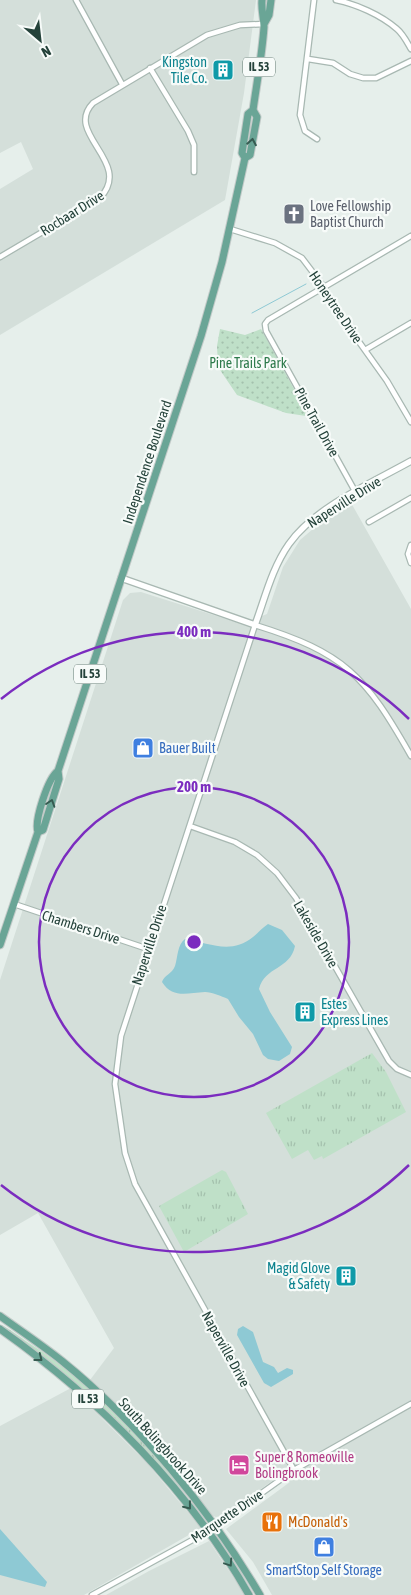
<svg xmlns="http://www.w3.org/2000/svg" width="411" height="1595" font-family="'Asap Condensed',sans-serif">
<style>
.built{fill:#d4dfda}
.grass{fill:url(#grass-tufts)}
.park{fill:url(#park-dots)}
.water{fill:#8ec9d4}
.lines{fill:none;stroke-linecap:round;stroke-linejoin:round}
.stream{stroke:#8ec9d4;stroke-width:1}
.minor-casing{stroke:#a8b8b2;stroke-width:7}
.tertiary-casing{stroke:#a8b8b2;stroke-width:8}
.primary-casing{stroke:#c2cac8;stroke-width:9}
.minor{stroke:#fff;stroke-width:4.5}
.tertiary{stroke:#fff;stroke-width:5.5}
.primary{stroke:#6aa596;stroke-width:7}
.oneway{stroke:#365b51}
.ring{fill:none;stroke:#7b2cbf;stroke-width:2.5}
.labels{text-anchor:middle;stroke-width:4.5;stroke-linejoin:round;paint-order:stroke}
.shield{fill:#f7fbf9;stroke:#637a73;stroke-width:1}
.shield-label{font-size:12px;font-weight:bold;fill:#24423a}
.culture-label{font-size:14px;fill:#0d838f;stroke:#f7fbf9;text-anchor:end}
.worship-label{font-size:14px;fill:#5b616d;stroke:#f7fbf9;text-anchor:start}
.street-label{font-size:14px;fill:#24423a;stroke:#f7fbf9}
.park-label{font-size:14px;fill:#2d7a4b;stroke:#f7fbf9}
.shop-label{font-size:14px;fill:#366cbe;stroke:#f7fbf9;text-anchor:start}
.hotel-label{font-size:14px;fill:#b23c85;stroke:#f7fbf9;text-anchor:start}
.food-label{font-size:14px;fill:#c56008;stroke:#f7fbf9;text-anchor:start}
.centre{fill:#7b2cbf;stroke:#f7fbf9;stroke-width:2.5}
.ring-label{font-size:15px;text-anchor:middle;font-weight:bold;fill:#7b2cbf;stroke:#f7fbf9;stroke-width:4.5;stroke-linejoin:round;paint-order:stroke}
</style>
<defs>
<pattern id="grass-tufts" width="24" height="20" patternUnits="userSpaceOnUse" patternTransform="scale(1.25)"><rect width="24" height="20" fill="#bfe0c8"/><path d="M3 7l-1-3M5 7V3M7 7l1-3M15 17l-1-3M17 17v-4M19 17l1-3" fill="none" stroke="#a4c1ad"/></pattern>
<pattern id="park-dots" width="8" height="8" patternUnits="userSpaceOnUse" patternTransform="scale(1.25)"><rect width="8" height="8" fill="#bfe0c8"/><path d="M2 2h.1M6 6h.1" fill="none" stroke="#a4c1ad" stroke-width="1.8" stroke-linecap="round"/></pattern>
</defs>
<rect width="100%" height="100%" fill="#e6efeb"/>
<!-- built -->
<path class="built" d="M0,0H256L244,93L225,200L0,335V189L33,169L21,142L0,153Z
M350,501L411,609V1595H272L253,1562L226,1529L290,1482L279,1476L224,1515L216,1517L211,1515L137,1424L90,1380L114,1348L38,1213L0,1235V980L123,600L130,593L141,592L242,624L267,614L283,567L300,540L327,517Z
M71,1388L147,1463L201,1528L84,1595H0V1426Z
M209,1541L245,1595H106L149,1571Z"/>
<!-- grass -->
<path class="grass" d="M372,1053L386,1072L406,1112L323,1159L322,1156L314,1160L308,1150L292,1159L266,1113Z
M222,1170L226,1172L248,1214L184,1252L159,1206Z
M1,1325C9,1328 20,1337 29,1343C90,1382 144,1439 189,1497L108,1412L48,1362Z"/>
<!-- park -->
<path class="park" d="M220,329L245,335L261,329L305,409L306,416L286,413L237,395L218,367L217,346Z"/>
<!-- water -->
<path class="water" d="M268,924L282,930L295,946C290,970 265,966 259,989L270,1012L292,1047L290,1054L279,1061L268,1059L263,1055L253,1034L239,1017L228,999C221,996 212,992 205,992C187,993 173,999 162,982C164,975 172,974 175,966C178,957 177,945 185,939C209,943 231,955 253,937C258,933 262,928 268,924Z
M243,1326L253,1332L263,1362L274,1367L278,1373L287,1368L293,1370V1374L271,1387L264,1383L237,1335L238,1329Z
M0,1529L47,1582L45,1587L0,1575Z"/>
<g class="lines">
<!-- stream -->
<path class="stream" d="M252,313L306,284"/>
<!-- minor casing -->
<g class="minor-casing">
<path id="minor" d="M76,0L122,84
M314,0L300,115L305,131L317,139
M336,0C356,4 381,15 397,29C403,34 407,42 411,49
M308,59L333,63L350,74L363,78H376L411,61
M150,68L188,131L194,145V172
M230,229L275,243L302,258L324,287L337,311L387,381L411,422
M0,257L100,198C134,162 63,134 93,103L207,35L240,25L264,24
M365,350L411,323
M356,493L266,331L265,324L268,320L411,236
M369,522L411,498
M411,545L408,554L411,563
M190,826L235,842L257,855L277,873L296,898L389,1061L397,1069L411,1075
M14,904L148,949
M294,1470L135,1184L125,1153L115,1084L121,1036L255,625C345,653 365,675 411,756
M92,1595L207,1532L294,1470L411,1404"/>
</g>
<!-- tertiary casing -->
<g class="tertiary-casing">
<path id="tertiary" d="M121,578L255,625C265,598 272,568 289,544C315,507 372,483 411,461"/>
</g>
<!-- primary casing -->
<g class="primary-casing">
<path id="primary" d="M264,24L269,15L271,0
M245,158L242,153L248,114L253,110C257,82 262,55 264,27C264,18 261,10 262,0
M38,832C34,821 48,778 58,771
M0,945L38,832L43,830L59,779L58,771L201,336L222,262L245,158L250,155L257,117L253,110
M0,1316C21,1331 42,1345 62,1361C139,1423 210,1510 260,1595
M0,1329C99,1399 189,1489 249,1595"/>
</g>
<!-- minor -->
<use href="#minor" class="minor"/>
<!-- tertiary -->
<use href="#tertiary" class="tertiary"/>
<!-- primary -->
<use href="#primary" class="primary"/>
</g>
<!-- one-way arrows -->
<defs><path id="oneway-chevron" d="M-2-3.5L2.5 0L-2 3.5" fill="none" stroke-width="1.6" stroke-linecap="round" stroke-linejoin="round" transform="scale(1.25)"/></defs>
<g class="oneway">
<use href="#oneway-chevron" transform="translate(252 142) rotate(-80)"/>
<use href="#oneway-chevron" transform="translate(51 803) rotate(-72)"/>
<use href="#oneway-chevron" transform="translate(39 1358) rotate(38)"/>
<use href="#oneway-chevron" transform="translate(188 1506) rotate(52)"/>
<use href="#oneway-chevron" transform="translate(229 1563) rotate(56)"/>
</g>
<!-- distance rings -->
<g class="ring">
<circle cx="194" cy="942" r="155"/>
<path d="M409 1165A310 310 0 0 1 1 1185M1 699A310 310 0 0 1 409 719"/>
</g>
<!-- icons -->
<defs>
<g id="building-square" transform="scale(1.125)"><rect x="-9" y="-9" width="18" height="18" rx="4" fill="#0f9aa8" stroke="#f7fbf9"/><path d="M-4-6H4V6H1V3H-1V6H-4ZM-2.5-4.3h1.7v1.8h-1.7ZM.8-4.3h1.7v1.8H.8ZM-2.5-1h1.7V.8h-1.7ZM.8-1h1.7V.8H.8Z" fill="#fff"/></g>
<g id="church-square" transform="scale(1.125)"><rect x="-9" y="-9" width="18" height="18" rx="4" fill="#6b7280" stroke="#f7fbf9"/><path d="M-1.2-6h2.4v3.5h3.3v2.4h-3.3V6h-2.4V-.1h-3.3v-2.4h3.3Z" fill="#fff"/></g>
<g id="shop-square" transform="scale(1.125)"><rect x="-9" y="-9" width="18" height="18" rx="4" fill="#3f7fe0" stroke="#f7fbf9"/><path d="M-5-2.5h2.3a2.7 3.5 0 0 1 5.4 0H5L5.5 6h-11ZM-1.5-2.5h3a1.5 2.3 0 0 0-3 0Z" fill="#fff"/></g>
<g id="hotel-square" transform="scale(1.125)"><rect x="-9" y="-9" width="18" height="18" rx="4" fill="#d1479c" stroke="#f7fbf9"/><path d="M-6-4.5h1.5V1H6V5H4.5V3h-9V5H-6ZM-4 0a1.8 1.8 0 1 1 3.6 0ZM.5 0V-2.5h3Q6-2.5 6 0Z" fill="#fff"/></g>
<g id="restaurant-square" transform="scale(1.125)"><rect x="-9" y="-9" width="18" height="18" rx="4" fill="#e8710a" stroke="#f7fbf9"/><path d="M-5-6h1v4h1v-4h1v4h1v-4h1v5L-1.5 .5V6h-2V.5L-5-1ZM5-6V6H3V1.5H1.5Q1.5-4 5-6Z" fill="#fff"/></g>
</defs>
<g fill-rule="evenodd">
<use href="#building-square" x="223" y="70"/>
<use href="#church-square" x="294" y="214"/>
<use href="#shop-square" x="143" y="748"/>
<use href="#building-square" x="305" y="1012"/>
<use href="#building-square" x="346" y="1276"/>
<use href="#hotel-square" x="239" y="1465"/>
<use href="#restaurant-square" x="272" y="1522"/>
<use href="#shop-square" x="324" y="1547"/>
</g>
<g class="labels">
<!-- shield labels -->
<g class="shield">
<rect x="243" y="57.5" width="32" height="19" rx="4"/>
<rect x="74" y="664.5" width="32" height="19" rx="4"/>
<rect x="72" y="1389.5" width="32" height="19" rx="4"/>
</g>
<g class="shield-label">
<text x="259" y="71">IL 53</text>
<text x="90" y="678">IL 53</text>
<text x="88" y="1403">IL 53</text>
</g>
<!-- culture labels -->
<g class="culture-label">
<text x="207" y="67">Kingston<tspan x="207" dy="16">Tile Co.</tspan></text>
<text x="321" y="1009" text-anchor="start">Estes<tspan x="321" dy="16">Express Lines</tspan></text>
<text x="330" y="1273">Magid Glove<tspan x="330" dy="16">&amp; Safety</tspan></text>
</g>
<!-- worship labels -->
<g class="worship-label">
<text x="310" y="211">Love Fellowship<tspan x="310" dy="16">Baptist Church</tspan></text>
</g>
<!-- street labels -->
<g class="street-label">
<text transform="translate(72 213) rotate(-32)" y="5">Rocbaar Drive</text>
<text transform="translate(336 307) rotate(56)" y="5">Honeytree Drive</text>
<text transform="translate(317 422) rotate(61)" y="5">Pine Trail Drive</text>
<text transform="translate(147 462) rotate(-72)" y="5">Independence Boulevard</text>
<text transform="translate(344 502) rotate(-32)" y="5">Naperville Drive</text>
<text transform="translate(81 927) rotate(18)" y="5">Chambers Drive</text>
<text transform="translate(316 934) rotate(60)" y="5">Lakeside Drive</text>
<text transform="translate(149 945) rotate(-72)" y="5">Naperville Drive</text>
<text transform="translate(226 1349) rotate(61)" y="5">Naperville Drive</text>
<text transform="translate(163 1446) rotate(48)" y="5">South Bolingbrook Drive</text>
<text transform="translate(227 1516) rotate(-34)" y="5">Marquette Drive</text>
</g>
<!-- park labels -->
<g class="park-label">
<text x="248" y="368">Pine Trails Park</text>
</g>
<!-- shop labels -->
<g class="shop-label">
<text x="159" y="753">Bauer Built</text>
<text x="324" y="1575" text-anchor="middle">SmartStop Self Storage</text>
</g>
<!-- hotel labels -->
<g class="hotel-label">
<text x="255" y="1462">Super 8 Romeoville<tspan x="255" dy="16">Bolingbrook</tspan></text>
</g>
<!-- food labels -->
<g class="food-label">
<text x="288" y="1527">McDonald's</text>
</g>
</g>
<circle cx="194" cy="942" r="8" class="centre"/>
<g class="ring-label">
<text x="194" y="637">400 m</text>
<text x="194" y="792">200 m</text>
</g>
<!-- north arrow -->
<g transform="translate(40 40) rotate(152)" stroke="#f7fbf9" stroke-width="4" paint-order="stroke">
<path d="M0-4L9 19L0 12L-9 19Z" fill="#24423a"/>
<text y="-8" font-size="14" font-weight="bold" text-anchor="middle" fill="#24423a">N</text>
</g>
</svg>
